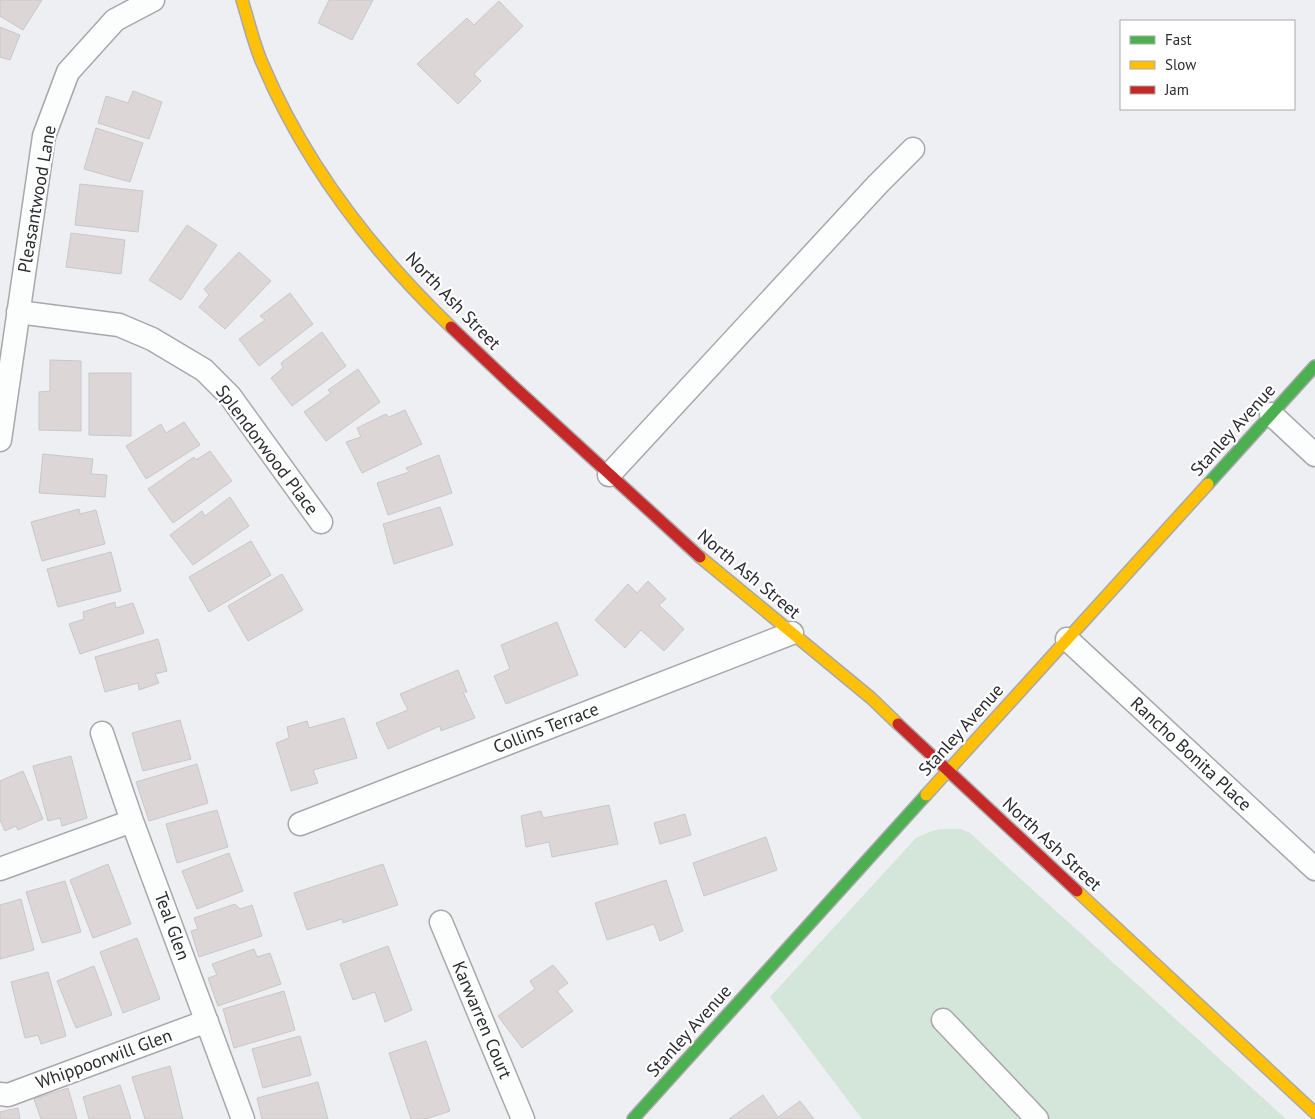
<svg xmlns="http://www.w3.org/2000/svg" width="1315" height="1119" font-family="'PT Sans',sans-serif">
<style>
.green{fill:#d4e5da}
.building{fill:#ddd6d7;stroke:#c8c7c9}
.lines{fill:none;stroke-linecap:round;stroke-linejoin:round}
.street-casing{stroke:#a8a8ab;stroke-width:25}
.fast-casing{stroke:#a8a8ab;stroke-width:14}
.slow-casing{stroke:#a8a8ab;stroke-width:14}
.jam-casing{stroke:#a8a8ab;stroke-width:14}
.street{stroke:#fcfdfd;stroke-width:22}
.fast{stroke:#4caf50;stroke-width:11}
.slow{stroke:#ffc107;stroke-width:11}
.jam{stroke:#c62828;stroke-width:11}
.labels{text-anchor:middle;stroke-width:4.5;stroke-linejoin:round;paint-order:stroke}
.street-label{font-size:18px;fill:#2a2b2e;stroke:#fff}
</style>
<rect width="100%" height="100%" fill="#eeeff3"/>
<!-- green -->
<path class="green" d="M940,829H961L970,833L1286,1119H862L770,997L916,838L929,832Z"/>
<!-- building -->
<path class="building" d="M0,0H42L23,30L0,16Z
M329,0H373L352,40L318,23Z
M499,1L523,26L474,74L481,81L458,104L417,64L467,18L474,25Z
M0,27L20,35L10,60L0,57Z
M133,91L162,102L149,139L98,123L106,96L128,103Z
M96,128L143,143L130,182L84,169Z
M80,184L143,191L138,232L75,225Z
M187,225L217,245L181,300L149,280Z
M71,233L125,240L121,274L66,267Z
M239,252L271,281L225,329L199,307L209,295L204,289Z
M290,293L313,324L259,366L239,339L265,320L260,316Z
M322,332L346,366L292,406L271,378L283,368L281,363Z
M50,360L81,361V431L39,430V392L50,391Z
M358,369L380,402L326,441L304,412L331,393L328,390Z
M89,373H131V436L89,435Z
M405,410L422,444L362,473L346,442L361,437L357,428L386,414L389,417Z
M184,422L200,445L146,479L126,446L161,424L166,433Z
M210,451L232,481L173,523L148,489L194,457L196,460Z
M43,454L93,459L91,474L107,475L105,497L39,493Z
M439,455L452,493L388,515L377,483L409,472L406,468Z
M230,497L249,526L193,565L170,535L202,511L205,516Z
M440,507L453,545L394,564L383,524Z
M79,509L80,514L96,510L105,544L42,561L31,522Z
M251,541L271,575L209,612L189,577Z
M111,552L121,591L58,607L47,569Z
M282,574L303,610L248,641L228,606Z
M648,581L666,599L659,605L684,629L664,651L641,630L625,648L595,620L628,584L637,593Z
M115,602L116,608L133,603L144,633L80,654L69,624L84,619L83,612Z
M557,622L578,675L506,704L494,676L510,669L501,645Z
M158,639L167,671L155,674L159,683L139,690L138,683L105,692L95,657Z
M458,670L467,692H463L475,718L441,731L440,726L388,749L376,723L408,710L400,694Z
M344,718L357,758L313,770L318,783L291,791L276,743L289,738L287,727L307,721L309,728Z
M180,720L191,759L143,771L132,733Z
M71,756L87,818L62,826L60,818L48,821L33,766Z
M197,764L208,803L149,821L136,782Z
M23,771L43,819L18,830L16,826L5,831L0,820V781Z
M609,805L618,844L552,857L549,842L526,847L521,816L541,811L543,818Z
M217,810L228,847L177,863L166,824Z
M685,814L691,835L660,844L654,823Z
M766,837L777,870L704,896L693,863Z
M229,853L243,891L197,909L182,871Z
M108,864L131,924L93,938L70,880Z
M383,864L398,905L343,923L342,919L307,930L294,893Z
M666,880L683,931L660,941L654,924L607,940L595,903Z
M65,881L81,932L42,943L26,892Z
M21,899L34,950L0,959V905Z
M235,904L240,909L252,905L262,936L199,957L191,931L198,929L194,918Z
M137,938L160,999L123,1013L100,952Z
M388,946L412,1010L385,1022L375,992L353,1000L340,964Z
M254,949L257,957L270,953L281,984L218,1006L208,978L217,975L212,964Z
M553,965L568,983L557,991L573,1011L522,1048L498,1016L535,989L530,981Z
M94,966L112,1015L76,1028L57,981Z
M48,972L66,1036L41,1044L38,1035L25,1038L11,982Z
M284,991L295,1030L234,1048L223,1009Z
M300,1036L311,1075L263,1088L252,1049Z
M426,1041L450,1111L426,1119H411L389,1053Z
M170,1066L183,1119H145L132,1077Z
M318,1082L328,1119H262L257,1098Z
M120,1085L131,1119H89L83,1097Z
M68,1088L77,1119H41L34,1099Z
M763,1095L778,1117L800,1101L814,1119H729Z
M18,1108L20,1119H0V1112Z"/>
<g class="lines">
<!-- street casing -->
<g class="street-casing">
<path id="street" d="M18,312L119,325L152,339L204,370L230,396L321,522
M1271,414L1315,455
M0,440L44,136L68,72L115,20L153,0
M609,475L878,184L913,149
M1067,639L1315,869
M102,733L132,821L243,1119
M300,824L792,633
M0,869L132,821
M441,922L523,1119
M943,1020L1037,1119
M0,1094L8,1095L207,1021"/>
</g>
<!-- fast casing -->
<g class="fast-casing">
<path id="fast" d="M1208,484L1315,366
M633,1119L926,795"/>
</g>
<!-- slow casing -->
<g class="slow-casing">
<path id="slow" d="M242,0C249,22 254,45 263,65C305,164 374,253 451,327
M700,557L871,698L898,724
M926,795L1208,484
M1077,891L1315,1113"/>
</g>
<!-- jam casing -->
<g class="jam-casing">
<path id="jam" d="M451,327L511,384L700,557
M898,724L1077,891"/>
</g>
<!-- street -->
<use href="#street" class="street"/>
<!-- fast -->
<use href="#fast" class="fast"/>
<!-- slow -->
<use href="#slow" class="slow"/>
<!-- jam -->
<use href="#jam" class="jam"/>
</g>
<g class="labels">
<!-- street labels -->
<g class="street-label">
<text transform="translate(37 199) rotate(-80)" y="6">Pleasantwood Lane</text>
<text transform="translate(453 301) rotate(46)" y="6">North Ash Street</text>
<text transform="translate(1233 430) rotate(-48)" y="6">Stanley Avenue</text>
<text transform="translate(267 450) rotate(53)" y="6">Splendorwood Place</text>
<text transform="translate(749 574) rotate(40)" y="6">North Ash Street</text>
<text transform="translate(546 728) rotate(-21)" y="6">Collins Terrace</text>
<text transform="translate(961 730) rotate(-48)" y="6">Stanley Avenue</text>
<text transform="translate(1191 754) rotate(43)" y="6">Rancho Bonita Place</text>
<text transform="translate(1052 844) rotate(43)" y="6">North Ash Street</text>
<text transform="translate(172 926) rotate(70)" y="6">Teal Glen</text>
<text transform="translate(482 1020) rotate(67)" y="6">Karwarren Court</text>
<text transform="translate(689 1031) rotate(-48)" y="6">Stanley Avenue</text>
<text transform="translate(104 1059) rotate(-20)" y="6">Whippoorwill Glen</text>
</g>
</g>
<!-- legend -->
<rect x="1120" y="20" width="175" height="90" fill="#ffffff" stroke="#aaaaab"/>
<rect x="1130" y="36" width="25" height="8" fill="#4caf50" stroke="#aaaaab"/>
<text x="1165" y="45" font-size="15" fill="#2a2b2e">Fast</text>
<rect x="1130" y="61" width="25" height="8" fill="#ffc107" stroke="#aaaaab"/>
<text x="1165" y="70" font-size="15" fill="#2a2b2e">Slow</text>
<rect x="1130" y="86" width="25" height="8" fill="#c62828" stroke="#aaaaab"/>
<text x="1165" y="95" font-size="15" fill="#2a2b2e">Jam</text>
</svg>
